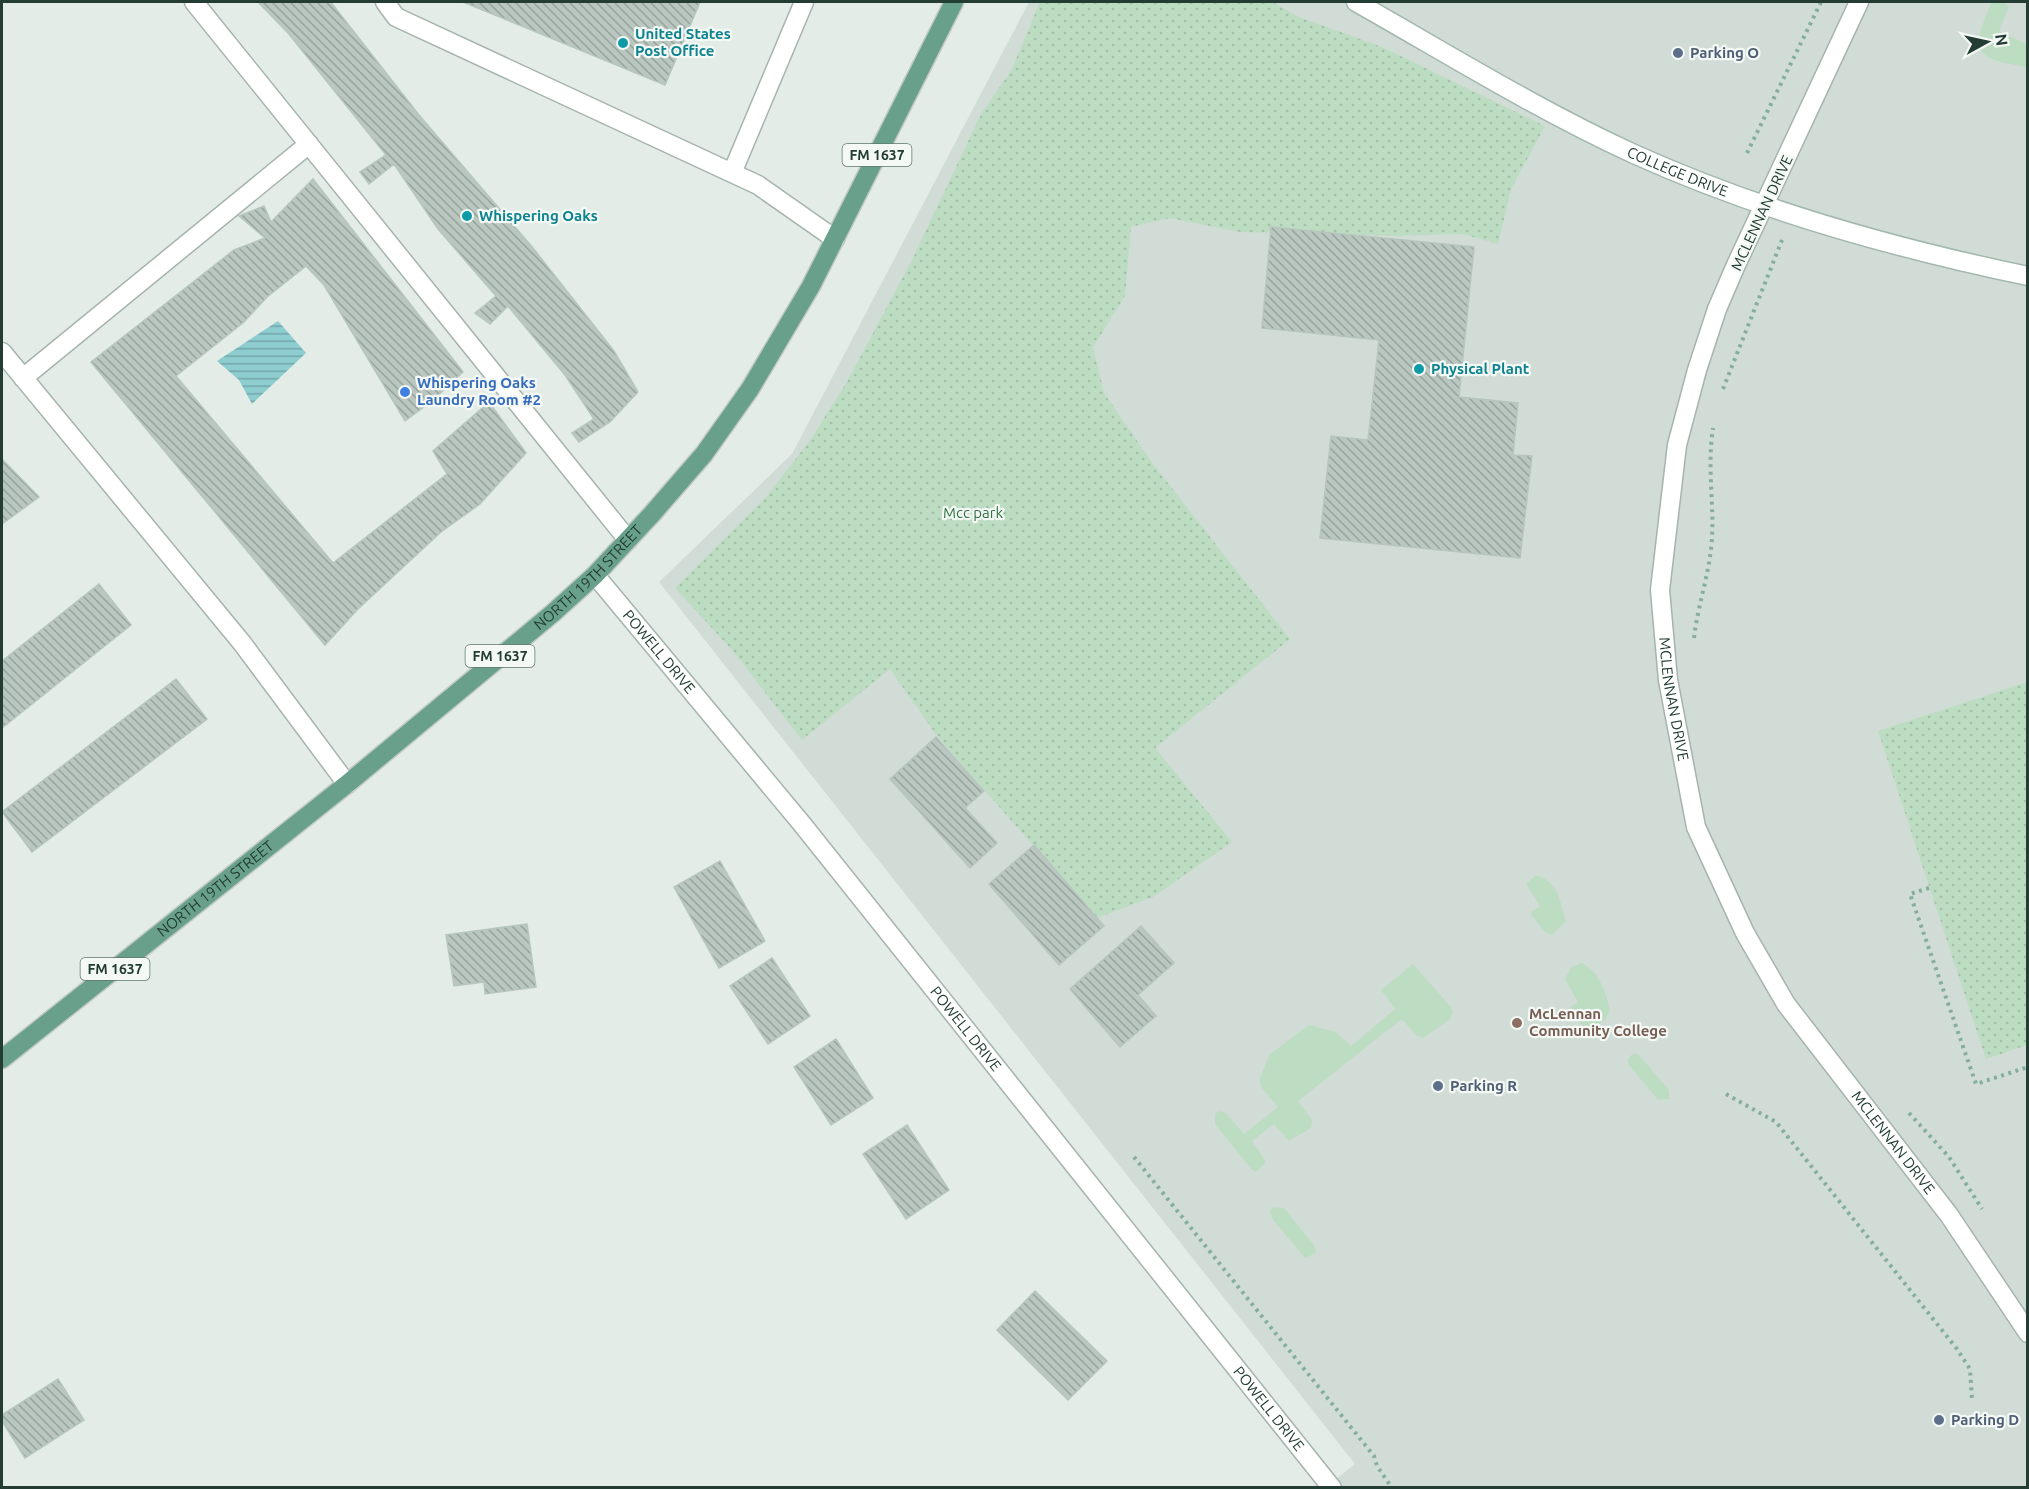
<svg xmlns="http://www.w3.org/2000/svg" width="2029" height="1489" font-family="Ubuntu,sans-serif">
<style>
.built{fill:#d1dcd6}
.grass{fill:#bdddc2}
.park{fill:url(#park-dots)}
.water{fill:url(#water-rules)}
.building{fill:url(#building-back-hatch);stroke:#b6c6be;stroke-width:1.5}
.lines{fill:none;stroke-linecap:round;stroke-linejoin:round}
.lane-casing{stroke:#a6b4ae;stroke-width:21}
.street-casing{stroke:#a6b4ae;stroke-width:21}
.secondary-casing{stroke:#a2b8ae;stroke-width:21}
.primary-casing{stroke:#c1c9c6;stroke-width:21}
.path{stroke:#85af9d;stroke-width:4;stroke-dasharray:3 4.5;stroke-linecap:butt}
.lane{stroke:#fff;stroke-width:18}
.street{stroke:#fff;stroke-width:18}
.secondary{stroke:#fff;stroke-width:18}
.primary{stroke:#69a08c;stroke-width:18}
.culture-dot{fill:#0f9aa8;stroke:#f4f9f6;stroke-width:2}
.service-dot{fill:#5c6f8a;stroke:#f4f9f6;stroke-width:2}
.shop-dot{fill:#3f7fe0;stroke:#f4f9f6;stroke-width:2}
.education-dot{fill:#8d6e63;stroke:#f4f9f6;stroke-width:2}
.labels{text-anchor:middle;stroke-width:4.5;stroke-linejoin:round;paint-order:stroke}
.shield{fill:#f4f9f6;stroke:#62756e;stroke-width:1.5}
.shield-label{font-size:14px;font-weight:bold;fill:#233d34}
.culture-label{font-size:15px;font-weight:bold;fill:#0d838f;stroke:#f4f9f6;text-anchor:start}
.service-label{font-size:15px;font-weight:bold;fill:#4e5e75;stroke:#f4f9f6;text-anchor:start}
.street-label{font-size:15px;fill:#233d34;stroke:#f4f9f6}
.shop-label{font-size:15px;font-weight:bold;fill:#366cbe;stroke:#f4f9f6;text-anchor:start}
.park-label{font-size:15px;fill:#2f7342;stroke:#f4f9f6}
.education-label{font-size:15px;font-weight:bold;fill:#785e54;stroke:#f4f9f6;text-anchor:start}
</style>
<defs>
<pattern id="park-dots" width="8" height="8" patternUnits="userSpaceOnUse" patternTransform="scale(1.5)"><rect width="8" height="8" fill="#bdddc2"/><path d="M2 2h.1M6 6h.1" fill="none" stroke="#a2bfa7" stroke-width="1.8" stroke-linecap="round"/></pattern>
<pattern id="water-rules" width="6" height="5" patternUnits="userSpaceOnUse" patternTransform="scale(1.5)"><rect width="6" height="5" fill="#8dcccf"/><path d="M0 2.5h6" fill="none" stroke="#73a7a9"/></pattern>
<pattern id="building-back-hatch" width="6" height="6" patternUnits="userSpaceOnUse" patternTransform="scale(1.5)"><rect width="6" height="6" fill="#b9c7c0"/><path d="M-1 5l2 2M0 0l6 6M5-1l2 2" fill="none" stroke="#96a39d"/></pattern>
</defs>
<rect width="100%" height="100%" fill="#e3ece7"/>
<!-- built -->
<path class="built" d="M1029,2H2027V1487H1326L1355,1464L659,582L792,454Z"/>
<!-- grass -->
<path class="grass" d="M1992,2H2005L2009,7L1999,31L2027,44V67C1974,59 1969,52 1992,2Z
M1536,875C1558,881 1560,901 1566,921L1552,935L1545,932L1531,915V912L1540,906L1526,884Z
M1582,963C1600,973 1605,990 1610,1010L1605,1020L1588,1032L1570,1011L1569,1008L1578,1002L1565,979L1571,967Z
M1413,964L1451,1007L1453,1012L1449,1020L1423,1038L1415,1034L1402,1019L1298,1101L1312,1120L1311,1128L1289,1141L1274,1124L1252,1141L1266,1162L1256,1172L1252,1170L1215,1124V1114L1220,1111L1226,1113L1244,1134L1278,1107L1262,1088L1259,1080L1270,1054L1309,1025L1336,1032L1351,1046L1395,1009L1381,990Z
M1632,1054H1638L1669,1090V1099L1658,1100L1629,1065L1627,1061Z
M1273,1207L1284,1208L1314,1245L1316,1253L1305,1258L1273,1220L1270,1212Z"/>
<!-- park -->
<path class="park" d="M1040,2H1273L1299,17L1382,47L1545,126L1511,189L1498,244L1463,234L1397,236L1240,232L1170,218L1131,227L1125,296L1093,347L1104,393L1153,464L1290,639L1155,748L1232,842L1153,897L1097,918L937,736L890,669L802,740L733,651L675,588L766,497L811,439L848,380L913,258L981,114L1011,71Z
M2027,682V1045L1986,1059L1878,731Z"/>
<!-- water -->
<path class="water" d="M278,321L306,353L252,404L239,380L217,361Z"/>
<!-- building -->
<path class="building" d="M258,2H330L333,5L419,115L533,248L614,351L638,392L610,422L579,442L572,433L594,419L565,375L508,306L490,324L475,313L496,296L438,229L394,164L369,184L360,172L386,155L288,33Z
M463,2H700L665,85Z
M313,179L463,372L432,401L405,421L324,285L306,266L267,297L244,322L176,376L333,563L447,474L433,451L489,402L526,453L480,504L441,532L358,609L325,645L91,362L234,250L265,238L239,216L264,206L271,222Z
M1271,227L1474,247L1459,397L1518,403L1513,455L1532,456L1520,558L1320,538L1331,436L1368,440L1379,340L1262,328Z
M2,459L39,497L2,524Z
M99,584L131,625L2,728V661Z
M176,679L207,719L32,852L2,812Z
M936,737L984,791L965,808L997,843L970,868L890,779Z
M1034,845L1104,926L1059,965L989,884Z
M720,861L765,941L719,968L674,887Z
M527,924L536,987L485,994L484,982L454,986L446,935Z
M1141,926L1174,963L1138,995L1156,1016L1120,1047L1070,989Z
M772,958L810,1016L768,1044L730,986Z
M836,1039L873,1098L831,1125L794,1067Z
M907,1125L949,1190L906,1219L863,1154Z
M1035,1291L1107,1361L1068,1400L997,1330Z
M58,1379L84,1420L25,1458L2,1421V1415Z"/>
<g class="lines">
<!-- lane casing -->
<g class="lane-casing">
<path id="lane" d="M194,2L628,540
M385,2L396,17L758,185L835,239
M732,173L804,2
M2,352L242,643L347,784
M23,378L309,144"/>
</g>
<!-- street casing -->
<g class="street-casing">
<g id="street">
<path id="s1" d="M1859,2L1736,265L1717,309L1697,370L1677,445L1660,590L1668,680L1696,827L1745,933L1786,1004L1949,1215L2028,1333"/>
<path id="s2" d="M595,575L802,824L1332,1488"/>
</g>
</g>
<!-- secondary casing -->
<g class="secondary-casing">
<g id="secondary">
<path id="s3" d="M1356,2C1448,54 1538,110 1634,154C1760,211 1893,248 2028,276"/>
</g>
</g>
<!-- primary casing -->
<g class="primary-casing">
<g id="primary">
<path id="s4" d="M2,1059L347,784L553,613L595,575L652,514L704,454L750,389L811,286L954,2"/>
</g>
</g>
<!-- path -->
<path class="path" d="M1747,153L1821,2
M1723,389L1782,240
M1694,638C1698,604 1710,572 1712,538C1714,501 1707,466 1713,428
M1929,888L1910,894L1976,1084L2028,1067
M1726,1094L1776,1122L1957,1349L1970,1369L1972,1400
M1909,1113L1949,1157L1982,1209
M1134,1157L1374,1456L1377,1466L1392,1488"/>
<!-- lane -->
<use href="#lane" class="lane"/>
<!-- street -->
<use href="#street" class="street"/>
<!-- secondary -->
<use href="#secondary" class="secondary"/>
<!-- primary -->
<use href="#primary" class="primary"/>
</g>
<!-- markers -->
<g class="culture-dot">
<circle cx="623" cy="43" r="6"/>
<circle cx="467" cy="216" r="6"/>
<circle cx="1419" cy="369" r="6"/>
</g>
<g class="service-dot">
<circle cx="1678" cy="53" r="6"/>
<circle cx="1438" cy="1086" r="6"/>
<circle cx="1939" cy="1420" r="6"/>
</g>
<circle class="shop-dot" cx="405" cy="392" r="6"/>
<circle class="education-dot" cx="1517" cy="1023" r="6"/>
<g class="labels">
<!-- shield labels -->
<g class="shield">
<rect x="842.5" y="144" width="69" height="22" rx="4.5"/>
<rect x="465.5" y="645" width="69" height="22" rx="4.5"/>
<rect x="80.5" y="958" width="69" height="22" rx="4.5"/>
</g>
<g class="shield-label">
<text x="877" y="160">FM 1637</text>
<text x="500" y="661">FM 1637</text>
<text x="115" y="974">FM 1637</text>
</g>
<!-- culture labels -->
<g class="culture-label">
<text x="635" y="39">United States<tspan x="635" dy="17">Post Office</tspan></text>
<text x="479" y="221">Whispering Oaks</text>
<text x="1431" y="374">Physical Plant</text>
</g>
<!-- service labels -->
<g class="service-label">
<text x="1690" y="58">Parking O</text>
<text x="1450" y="1091">Parking R</text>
<text x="1951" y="1425">Parking D</text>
</g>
<!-- street labels -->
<g class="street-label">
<text dy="5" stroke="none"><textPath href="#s3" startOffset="364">COLLEGE DRIVE</textPath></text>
<text transform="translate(1762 213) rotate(-65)" y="5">MCLENNAN DRIVE</text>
<text dy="5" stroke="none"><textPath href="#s4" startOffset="759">NORTH 19TH STREET</textPath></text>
<text dy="5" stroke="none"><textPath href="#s2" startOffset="100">POWELL DRIVE</textPath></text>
<text dy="5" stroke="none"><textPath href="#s1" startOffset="736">MCLENNAN DRIVE</textPath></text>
<text dy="5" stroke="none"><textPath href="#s4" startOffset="273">NORTH 19TH STREET</textPath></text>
<text dy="5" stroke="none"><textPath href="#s2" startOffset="586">POWELL DRIVE</textPath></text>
<text dy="5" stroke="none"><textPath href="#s1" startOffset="1240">MCLENNAN DRIVE</textPath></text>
<text dy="5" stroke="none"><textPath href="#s2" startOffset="1072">POWELL DRIVE</textPath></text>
</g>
<!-- shop labels -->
<g class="shop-label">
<text x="417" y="388">Whispering Oaks<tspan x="417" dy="17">Laundry Room #2</tspan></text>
</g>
<!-- park labels -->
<g class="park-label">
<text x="973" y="518">Mcc park</text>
</g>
<!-- education labels -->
<g class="education-label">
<text x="1529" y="1019">McLennan<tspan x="1529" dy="17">Community College</tspan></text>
</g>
</g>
<!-- border -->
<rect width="2029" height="1489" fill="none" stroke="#233d34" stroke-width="6"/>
<!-- north arrow -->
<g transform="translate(1987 42) rotate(82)" stroke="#f4f9f6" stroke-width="4.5" paint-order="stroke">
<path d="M0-4.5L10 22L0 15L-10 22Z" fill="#233d34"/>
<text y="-9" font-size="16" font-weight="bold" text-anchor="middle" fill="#233d34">N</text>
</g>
</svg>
